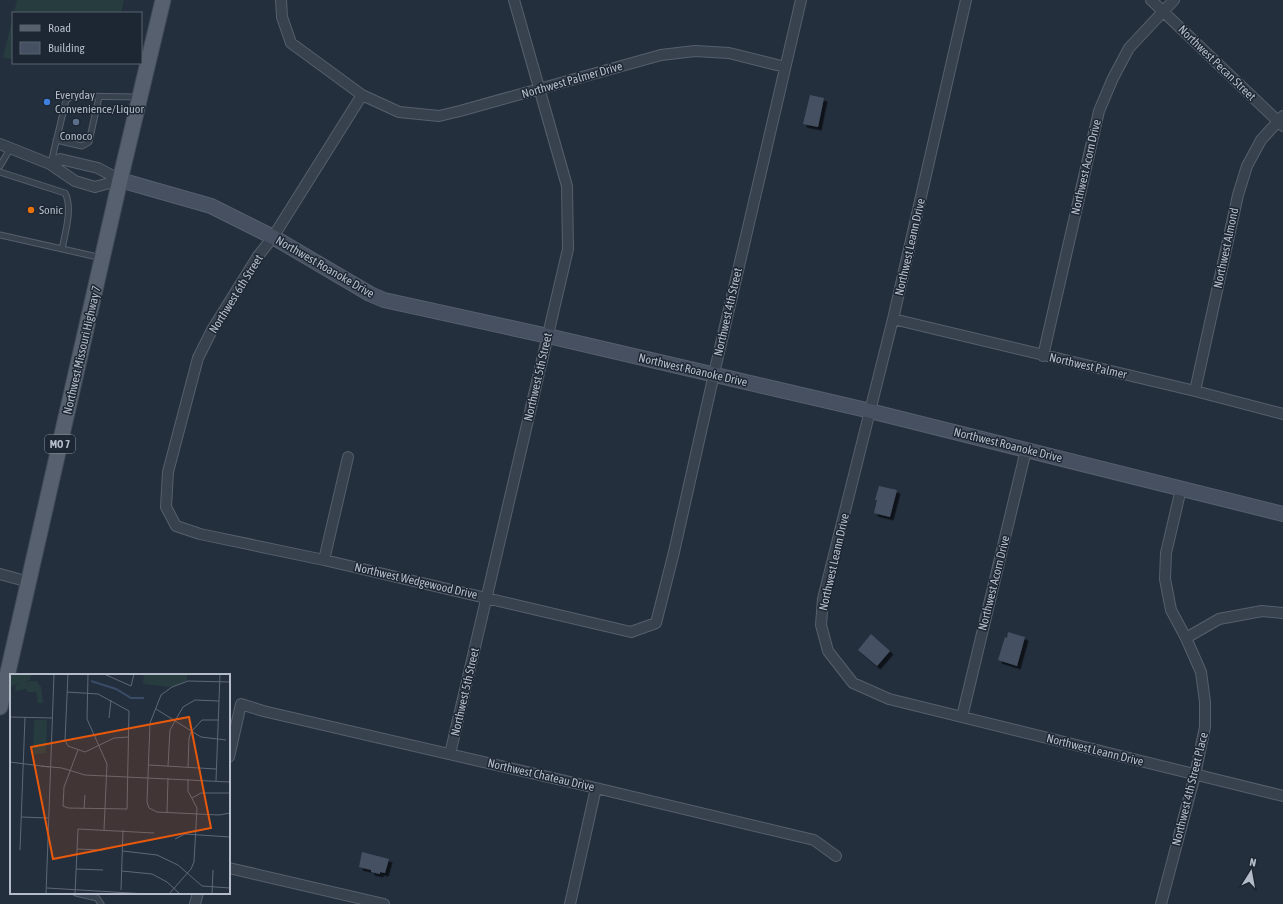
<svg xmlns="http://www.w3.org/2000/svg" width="1283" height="904" font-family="'Asap Condensed',sans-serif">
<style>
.green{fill:#263c3f}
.building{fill:#455162;filter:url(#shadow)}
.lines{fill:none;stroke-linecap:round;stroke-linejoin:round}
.lane-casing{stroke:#565f6c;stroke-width:7}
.street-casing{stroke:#565f6c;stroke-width:12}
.secondary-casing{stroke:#565f6c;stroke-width:16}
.primary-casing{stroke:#414a57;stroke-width:17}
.lane{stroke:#38414e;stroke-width:5}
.street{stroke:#38414e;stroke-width:10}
.secondary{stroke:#465061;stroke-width:14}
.primary{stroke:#56606e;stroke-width:15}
.shop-dot{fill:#3f7fe0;stroke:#1d2633;stroke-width:1.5}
.service-dot{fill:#5c6f8a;stroke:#1d2633;stroke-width:1.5}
.food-dot{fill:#e8710a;stroke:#1d2633;stroke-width:1.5}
.labels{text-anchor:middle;stroke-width:3;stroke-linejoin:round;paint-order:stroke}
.shield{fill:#1d2633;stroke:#878f9c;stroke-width:1}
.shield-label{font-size:11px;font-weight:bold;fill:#b4bcc9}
.street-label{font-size:12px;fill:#b4bcc9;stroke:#1d2633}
.poi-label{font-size:12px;fill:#b4bcc9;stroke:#1d2633;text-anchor:start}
.inset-river{fill:none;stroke:#394c67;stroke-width:2}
.inset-road{fill:none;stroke:#5e6776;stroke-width:1}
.view{fill:#e8590c;fill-opacity:0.15;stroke:#e8590c;stroke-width:2}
.inset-edge{fill:none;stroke:#b4bcc9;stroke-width:2}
</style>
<defs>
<filter id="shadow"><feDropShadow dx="3.5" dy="3.5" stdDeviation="0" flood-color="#0009"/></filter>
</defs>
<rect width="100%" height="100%" fill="#242f3e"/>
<!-- green -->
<path class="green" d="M17,0H124L121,13H14Z
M13,16V59L3,58Z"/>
<!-- building -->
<path class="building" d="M810,95L824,98L818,127L803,124Z
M879,486L897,490L890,517L874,513L877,500H875Z
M1008,632L1025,637L1017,666L998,660L1005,637L1007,638Z
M871,634L890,651L877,666L858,650Z
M362,852L389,859L385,873L380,872V874L371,872V870L359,867Z"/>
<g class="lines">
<!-- lane casing -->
<g class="lane-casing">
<path id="lane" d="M56,140L82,146L89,142L99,97
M51,163L66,100L72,96L138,97
M0,166L10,149
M0,172L65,193C73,207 65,234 62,249
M0,235L102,258
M76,893L97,898L101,904"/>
</g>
<!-- street casing -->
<g class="street-casing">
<path id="street" d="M281,0L282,17L291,43L362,95L399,112L439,116L460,111L661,55L695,51L729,53L785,67
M966,0L893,319L823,599L821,625L828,651L853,683L889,699L1283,796
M1151,0L1283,126
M362,95L273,237L258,256L212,330L198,358L168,472L166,507L176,526L200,534L324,560L631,632L656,623L674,552L716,365L801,0
M0,144L50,164L75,181L95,187L120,180
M50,164L60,159L98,168L120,180
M893,319L1195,391L1283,414
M1043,356L1099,111L1113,78L1129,48L1174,0
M1195,391L1238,195L1247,166L1261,140L1283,116
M324,560L348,457
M0,574L29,582
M1186,638L1219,619L1262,611L1283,613
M962,717L1026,450
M450,754L568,249L567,186L514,0
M229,757L241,704L263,711L596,788L814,840L836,856
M229,868L384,904
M195,904L198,893
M570,904L596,788
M1161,904L1195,775L1205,727V702L1201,672L1186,638L1171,610L1165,579L1166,553L1181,489"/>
</g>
<!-- secondary casing -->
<g class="secondary-casing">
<path id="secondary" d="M120,180L211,206L273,237L370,294L384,300L548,336L862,409L1283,514"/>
</g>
<!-- primary casing -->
<g class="primary-casing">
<path id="primary" d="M0,707L120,180L163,0"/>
</g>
<!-- lane -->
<use href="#lane" class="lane"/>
<!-- street -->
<use href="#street" class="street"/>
<!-- secondary -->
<use href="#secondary" class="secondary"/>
<!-- primary -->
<use href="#primary" class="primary"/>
</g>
<!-- markers -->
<circle class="shop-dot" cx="47" cy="102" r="4"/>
<circle class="service-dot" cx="76" cy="122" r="4"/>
<circle class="food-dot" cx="31" cy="210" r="4"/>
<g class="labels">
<!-- shield labels -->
<rect class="shield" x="45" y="435" width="30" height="18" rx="3"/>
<g class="shield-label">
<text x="60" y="448">MO 7</text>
</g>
<!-- street labels -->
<g class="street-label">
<text transform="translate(1217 63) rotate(44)" y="4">Northwest Pecan Street</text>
<text transform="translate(572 80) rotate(-16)" y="4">Northwest Palmer Drive</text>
<text transform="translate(1086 167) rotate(-77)" y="4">Northwest Acorn Drive</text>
<text transform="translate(910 247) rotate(-77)" y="4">Northwest Leann Drive</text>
<text transform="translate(1226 248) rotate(-78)" y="4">Northwest Almond</text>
<text transform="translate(325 267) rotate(30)" y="4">Northwest Roanoke Drive</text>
<text transform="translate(236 294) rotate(-58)" y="4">Northwest 6th Street</text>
<text transform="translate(728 312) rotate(-77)" y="4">Northwest 4th Street</text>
<text transform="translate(82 350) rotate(-77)" y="4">Northwest Missouri Highway 7</text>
<text transform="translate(1088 366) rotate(13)" y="4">Northwest Palmer</text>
<text transform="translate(693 370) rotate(13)" y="4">Northwest Roanoke Drive</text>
<text transform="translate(538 377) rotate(-77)" y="4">Northwest 5th Street</text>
<text transform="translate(1008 445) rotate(14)" y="4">Northwest Roanoke Drive</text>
<text transform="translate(834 562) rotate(-77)" y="4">Northwest Leann Drive</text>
<text transform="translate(416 581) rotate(13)" y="4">Northwest Wedgewood Drive</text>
<text transform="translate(994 583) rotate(-76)" y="4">Northwest Acorn Drive</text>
<text transform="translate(465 692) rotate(-77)" y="4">Northwest 5th Street</text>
<text transform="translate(1095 750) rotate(14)" y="4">Northwest Leann Drive</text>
<text transform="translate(541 775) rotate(13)" y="4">Northwest Chateau Drive</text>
<text transform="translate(1190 789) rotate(-76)" y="4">Northwest 4th Street Place</text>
</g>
<!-- poi labels -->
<g class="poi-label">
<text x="55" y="99">Everyday<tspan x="55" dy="14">Convenience/Liquor</tspan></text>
<text x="76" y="140" text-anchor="middle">Conoco</text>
<text x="39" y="214">Sonic</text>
</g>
</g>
<!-- overview -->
<g transform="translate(10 674)">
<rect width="220" height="220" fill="#242f3e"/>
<path d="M0,0H21L20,6L17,7V10L18,7H27L31,13L33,29H28L26,18H17V15L5,17L6,11L10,9L1,12L0,30ZM134,0H177V7L161,13L133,10ZM24,46H37L36,79L23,81Z" fill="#263c3f"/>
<path class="inset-river" d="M81,7L106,15L121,24H134"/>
<path class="inset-road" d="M58,0L55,66L58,72L75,78L104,64L119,63M78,0L77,45L97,90L94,156M94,0L121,12L124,0M220,8L178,7L162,13L151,21L140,49L137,128L139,134L147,138L209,141L220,139M57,18L88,20L119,37L117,135L58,134L53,132L54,113L68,76M146,35L191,63L216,66M0,43L42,44M99,44L101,26M0,88L39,93M139,91L206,95M31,92L52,94L75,101L220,108M158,92L160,56L173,33L185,26L209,27M178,93L179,64L181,58L192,46H208M206,107L210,0M182,124L191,119H220M74,135L75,121M157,139L158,104M11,143L38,144M165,165L175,160L220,163M67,175L93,176M10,176L15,43M113,177L147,181L168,191L192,212L220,214M66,195L93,196M112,197L142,200L157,208L170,220M37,214L137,220M111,216L113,156M36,220L44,0M65,220L68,155L144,159M159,220L181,195L184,188L187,134L178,117V105M202,220L203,196"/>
<path class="view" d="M179,43L201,154L43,185L21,73Z"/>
<rect width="220" height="220" class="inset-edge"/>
</g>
<!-- legend -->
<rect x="12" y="12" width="130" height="52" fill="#1d2633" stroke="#59626f"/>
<rect x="20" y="25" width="20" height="6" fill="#56606e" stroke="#59626f"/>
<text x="48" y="32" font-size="12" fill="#b4bcc9">Road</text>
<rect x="20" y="42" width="20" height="12" fill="#455162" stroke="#59626f"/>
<text x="48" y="52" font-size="12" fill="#b4bcc9">Building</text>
<!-- north arrow -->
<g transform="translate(1251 872) rotate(11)" stroke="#1d2633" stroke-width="3" paint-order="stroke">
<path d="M0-3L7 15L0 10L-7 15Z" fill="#b4bcc9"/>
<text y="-6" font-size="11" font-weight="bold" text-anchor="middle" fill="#b4bcc9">N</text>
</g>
</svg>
